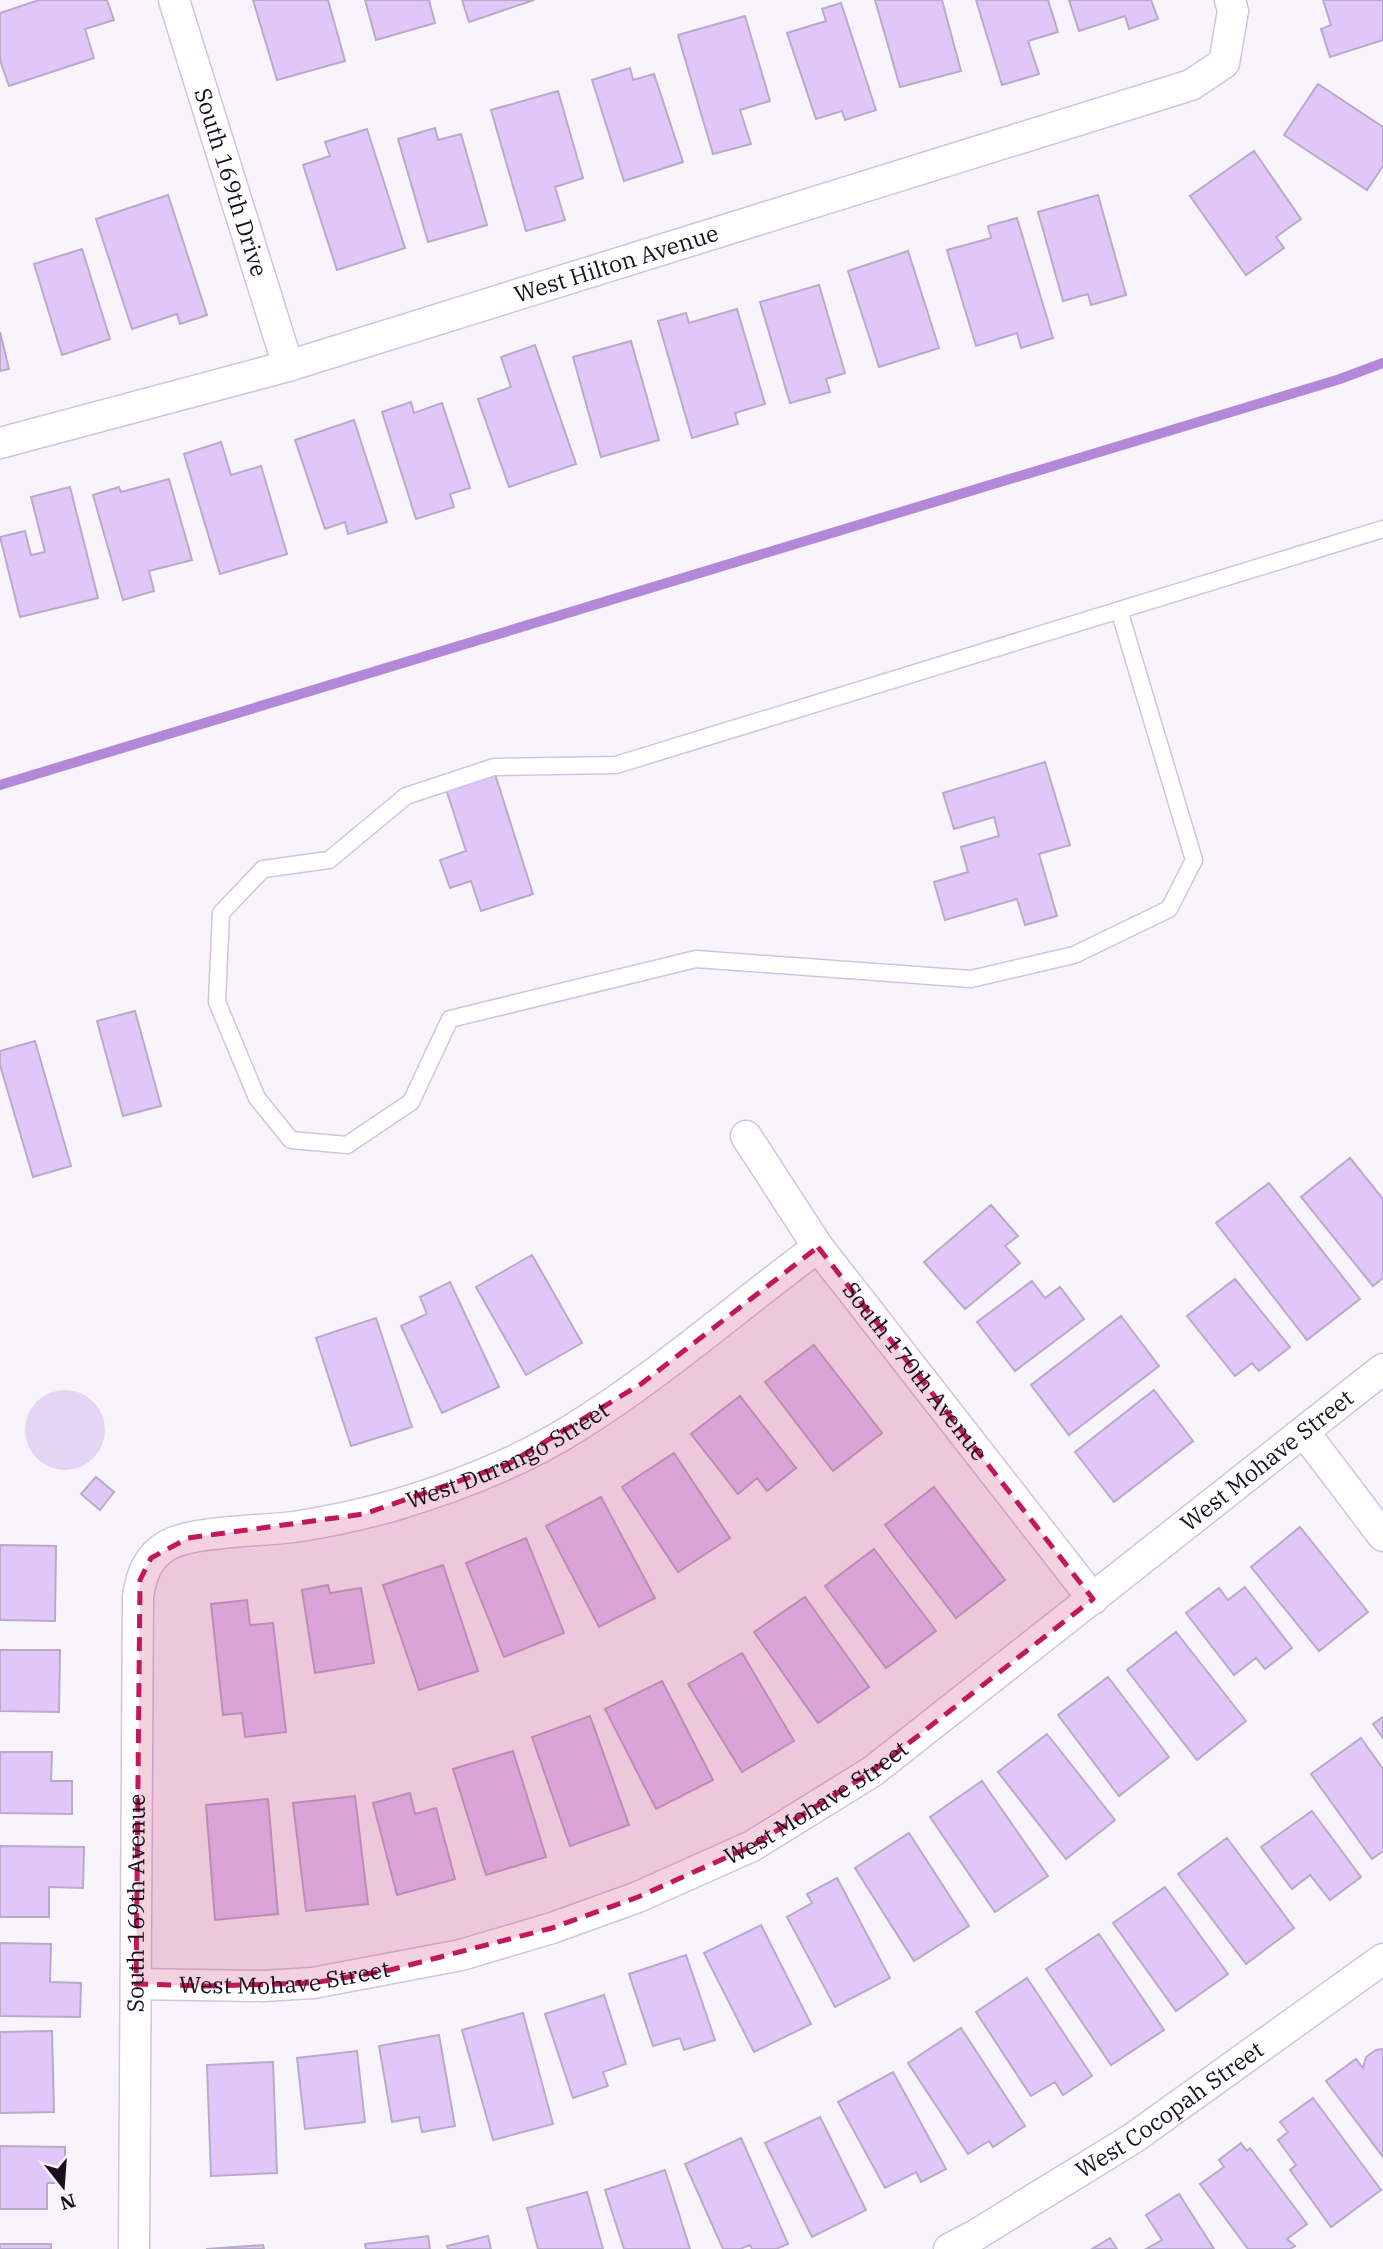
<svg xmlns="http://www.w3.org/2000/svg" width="1383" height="2249" font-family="'IBM Plex Serif',serif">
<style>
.green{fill:#e5d5f4}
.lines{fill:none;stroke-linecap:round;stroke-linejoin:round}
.stream{stroke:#b388d8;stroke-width:10}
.building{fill:#e1c7f9;stroke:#baaaca;stroke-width:2}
.service-casing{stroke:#d3c2e3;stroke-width:19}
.minor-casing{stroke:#d3c2e3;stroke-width:33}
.service{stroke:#fff;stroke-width:16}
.minor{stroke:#fff;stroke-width:30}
.marked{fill:#c2185b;fill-opacity:0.2;stroke:#c2185b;stroke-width:5;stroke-dasharray:14 9;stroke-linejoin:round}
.labels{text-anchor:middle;stroke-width:5;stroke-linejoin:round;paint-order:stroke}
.street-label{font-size:23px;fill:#18111d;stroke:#f8f4fb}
</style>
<rect width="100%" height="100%" fill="#f8f4fb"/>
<!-- green -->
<path class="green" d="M25 1430a40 40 0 1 1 80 0a40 40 0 1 1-80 0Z"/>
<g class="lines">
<!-- stream -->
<path class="stream" d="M0,785L1340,379L1383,363"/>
</g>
<!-- building -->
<path class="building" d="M39,0H107L114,20L85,29L94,58L9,86L0,60V13Z
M253,0H328L345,61L277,80Z
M365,0H429L435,23L376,40Z
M462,0H534L469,22Z
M875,0H942L961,71L900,87Z
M976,0H1048L1058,32L1028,41L1039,74L1002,85Z
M1069,0H1151L1158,19L1129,29L1125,16L1079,31Z
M1323,0H1383V40L1330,57L1321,29L1331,25Z
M841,3L876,110L845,120L842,111L816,119L787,33L826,21L822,9Z
M745,16L770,101L740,110L751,144L713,154L678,35Z
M630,68L633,80L654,74L683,162L624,181L592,80Z
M1318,84L1383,127V166L1367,190L1284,135Z
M558,91L583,178L555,187L565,220L526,231L491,110Z
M435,128L438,140L461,134L487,225L428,242L398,139Z
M367,129L405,248L337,270L303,165L330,156L325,142Z
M1254,151L1301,219L1276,237L1284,248L1246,275L1190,196Z
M168,195L207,315L180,324L177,314L132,329L96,219Z
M1098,195L1126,295L1091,305L1088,294L1063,301L1038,212Z
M1017,218L1053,338L1021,348L1017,333L976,346L947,250L991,238L988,226Z
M82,249L110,339L62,355L34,264Z
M908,251L939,348L879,367L848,271Z
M819,285L845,373L826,379L830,392L790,403L760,302Z
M737,309L765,404L735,413L738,424L692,438L658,321L686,313L689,323Z
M0,332L9,369L0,371Z
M631,341L659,440L601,457L573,357Z
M535,345L576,464L509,487L478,399L511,387L501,357Z
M411,402L414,413L442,403L470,488L450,494L454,507L416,519L382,412Z
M354,420L387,522L348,534L345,522L325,529L295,440Z
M221,442L231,475L261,466L287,554L220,574L184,454Z
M169,479L192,560L149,571L154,591L123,600L93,495L119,487L121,492Z
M70,487L98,598L20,617L0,537L25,531L31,555L45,552L31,497Z
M1045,762L1070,845L1039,854L1057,916L1025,925L1017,899L945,920L934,882L968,872L961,847L999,836L994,817L954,829L943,793Z
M495,774L533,894L481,911L471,881L450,888L440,860L466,851L446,789Z
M135,1011L161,1106L123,1116L97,1021Z
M35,1041L71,1166L33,1177L0,1065V1051Z
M1350,1158L1383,1199V1278L1373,1286L1301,1197Z
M1269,1183L1360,1299L1307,1340L1216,1223Z
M991,1205L1018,1236L1005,1246L1020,1263L965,1309L924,1262Z
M532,1255L582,1343L526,1375L476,1287Z
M1235,1279L1290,1347L1259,1371L1252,1363L1235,1376L1187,1316Z
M1032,1281L1045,1298L1060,1287L1084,1319L1015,1371L977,1322Z
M450,1282L499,1387L442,1413L401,1326L427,1314L420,1297Z
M1121,1316L1159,1366L1069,1435L1031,1385Z
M376,1318L412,1427L351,1446L316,1338Z
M814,1345L882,1433L833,1471L765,1382Z
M1154,1390L1193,1441L1114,1502L1075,1452Z
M740,1396L796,1468L767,1491L757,1478L738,1494L691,1434Z
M674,1453L730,1538L678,1572L622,1487Z
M96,1477L114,1492L100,1510L81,1494Z
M934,1487L1005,1580L956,1618L885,1525Z
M601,1497L655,1598L599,1627L546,1526Z
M1300,1527L1368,1612L1319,1651L1251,1567Z
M526,1538L564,1633L504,1657L466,1563Z
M0,1545L56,1546L55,1621L0,1620Z
M874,1549L936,1631L886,1668L825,1586Z
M443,1565L478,1671L419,1690L383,1585Z
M328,1585L330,1593L361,1588L374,1663L315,1673L302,1590Z
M1245,1587L1292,1648L1265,1669L1256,1658L1234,1675L1186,1613L1219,1588L1228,1600Z
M805,1597L869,1687L818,1723L754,1632Z
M247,1600L250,1625L273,1623L286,1732L245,1737L242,1713L223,1715L211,1604Z
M1176,1632L1246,1721L1197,1760L1127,1670Z
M0,1650H60L59,1712L0,1711Z
M742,1653L794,1741L742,1772L688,1684Z
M1108,1677L1169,1757L1119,1796L1058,1715Z
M662,1681L713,1780L656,1809L605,1709Z
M590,1716L629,1825L570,1846L532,1737Z
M1383,1717V1738L1373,1724Z
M1047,1734L1115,1820L1066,1859L998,1772Z
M1361,1738L1383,1769V1851L1372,1859L1311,1774Z
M513,1751L546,1857L486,1875L453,1769Z
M0,1752H52L51,1781H72V1814L0,1813Z
M982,1781L1048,1876L995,1912L930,1817Z
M410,1793L415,1814L436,1808L455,1879L397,1895L373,1803Z
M355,1796L368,1904L306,1911L293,1803Z
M268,1799L278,1914L215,1920L206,1805Z
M1312,1811L1361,1877L1330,1900L1310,1875L1292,1889L1261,1847Z
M909,1833L969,1926L914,1961L855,1868Z
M1227,1838L1294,1928L1246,1964L1178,1874Z
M0,1846L84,1847L83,1888L49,1887V1917H0Z
M837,1878L890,1978L835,2007L787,1917L812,1903L807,1894Z
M1165,1887L1228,1974L1176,2011L1113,1923Z
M761,1925L811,2024L754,2052L704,1953Z
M1099,1934L1164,2030L1111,2065L1046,1969Z
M0,1943L51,1944L50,1982L81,1983L80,2017L0,2016Z
M686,1955L715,2040L684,2050L680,2038L653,2046L629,1974Z
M1027,1978L1092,2076L1063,2095L1055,2082L1031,2096L976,2012Z
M604,1995L626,2064L603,2072L608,2086L573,2098L545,2014Z
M523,2013L553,2124L493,2140L462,2030Z
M961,2028L1025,2126L993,2147L989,2141L968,2154L908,2063Z
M52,2031L54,2112L0,2113V2032Z
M439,2035L455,2126L422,2132L419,2117L392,2122L379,2046Z
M1383,2049V2157L1326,2081L1356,2059L1363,2068L1366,2057L1376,2050Z
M357,2051L365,2122L305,2129L297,2058Z
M273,2062L277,2173L211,2176L207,2065Z
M893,2072L946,2169L921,2182L916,2172L885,2188L838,2102Z
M1313,2098L1381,2190L1331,2227L1290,2170L1296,2165L1278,2140L1288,2132L1280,2122Z
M820,2117L866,2210L812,2237L765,2143Z
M741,2138L788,2244L776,2249H752L750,2245L740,2249H723L685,2164Z
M1241,2143L1247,2151L1250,2148L1307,2224L1287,2239L1295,2246L1290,2249H1248L1200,2184L1224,2167L1219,2160Z
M0,2146L65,2147V2183H47V2209H0Z
M665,2170L690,2249H624L605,2190Z
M587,2192L603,2249H538L527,2208Z
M1179,2194L1214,2249H1146L1162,2240L1146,2215Z
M428,2236L430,2249H366L365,2244Z
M488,2236L491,2249H448L447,2246Z
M1110,2238L1117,2249H1092Z
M0,2244H51V2249H0Z
M263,2245L264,2249H206Z"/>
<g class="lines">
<!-- service casing -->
<g class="service-casing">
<path id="service" d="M1119,610L1194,860L1169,909L1074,955L971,979L696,959L450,1019L411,1102L347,1145L291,1140L257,1098L217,1002L221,913L263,869L329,860L406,796L494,767L616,765L1383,529"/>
</g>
<!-- minor casing -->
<g class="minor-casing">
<g id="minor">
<path id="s1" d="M174,0L288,366"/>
<path id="s2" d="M0,443L288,366L1191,85L1224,63L1233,11L1230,0"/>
<path id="s3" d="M746,1136L818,1247L1093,1599"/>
<path d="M1304,1432L1383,1536"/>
<path id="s4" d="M136,1984L263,1986L313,1983L461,1955L552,1928L638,1897L752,1846L873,1771L1383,1369"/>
<path id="s5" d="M134,2249L138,1597C141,1575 148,1556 168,1545C194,1531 262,1531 294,1527C327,1522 360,1515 392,1506C456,1487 519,1463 576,1427C661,1374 737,1307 818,1247"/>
<path id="s6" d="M949,2249L974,2236L1132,2139L1383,1959"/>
</g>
</g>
<!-- service -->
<use href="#service" class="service"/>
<!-- minor -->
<use href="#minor" class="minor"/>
</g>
<!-- marked area -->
<path class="marked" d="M818,1247L1093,1599L873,1771L752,1846L638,1897L552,1928L390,1970L313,1983L206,1986L136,1984L140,1580L151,1558L188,1538L364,1514L508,1464L641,1384Z"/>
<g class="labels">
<!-- street labels -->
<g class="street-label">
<text dy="8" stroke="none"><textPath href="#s1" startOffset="191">South 169th Drive</textPath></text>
<text dy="8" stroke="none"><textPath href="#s2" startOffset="642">West Hilton Avenue</textPath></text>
<text dy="8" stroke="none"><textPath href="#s3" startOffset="290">South 170th Avenue</textPath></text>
<text dy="8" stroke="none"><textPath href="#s5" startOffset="1069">West Durango Street</textPath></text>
<text dy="8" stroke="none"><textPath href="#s4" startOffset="1283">West Mohave Street</textPath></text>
<text dy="8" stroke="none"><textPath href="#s4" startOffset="716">West Mohave Street</textPath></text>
<text dy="8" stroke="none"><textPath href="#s5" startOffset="346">South 169th Avenue</textPath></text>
<text dy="8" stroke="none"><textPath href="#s4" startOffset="149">West Mohave Street</textPath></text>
<text dy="8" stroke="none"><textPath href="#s6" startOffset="261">West Cocopah Street</textPath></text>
</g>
</g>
<!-- north arrow -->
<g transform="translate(63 2186) rotate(163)" stroke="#f8f4fb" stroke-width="5" paint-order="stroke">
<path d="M0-5L12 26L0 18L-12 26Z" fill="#18111d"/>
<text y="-10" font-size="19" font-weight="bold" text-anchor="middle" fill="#18111d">N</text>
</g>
</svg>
